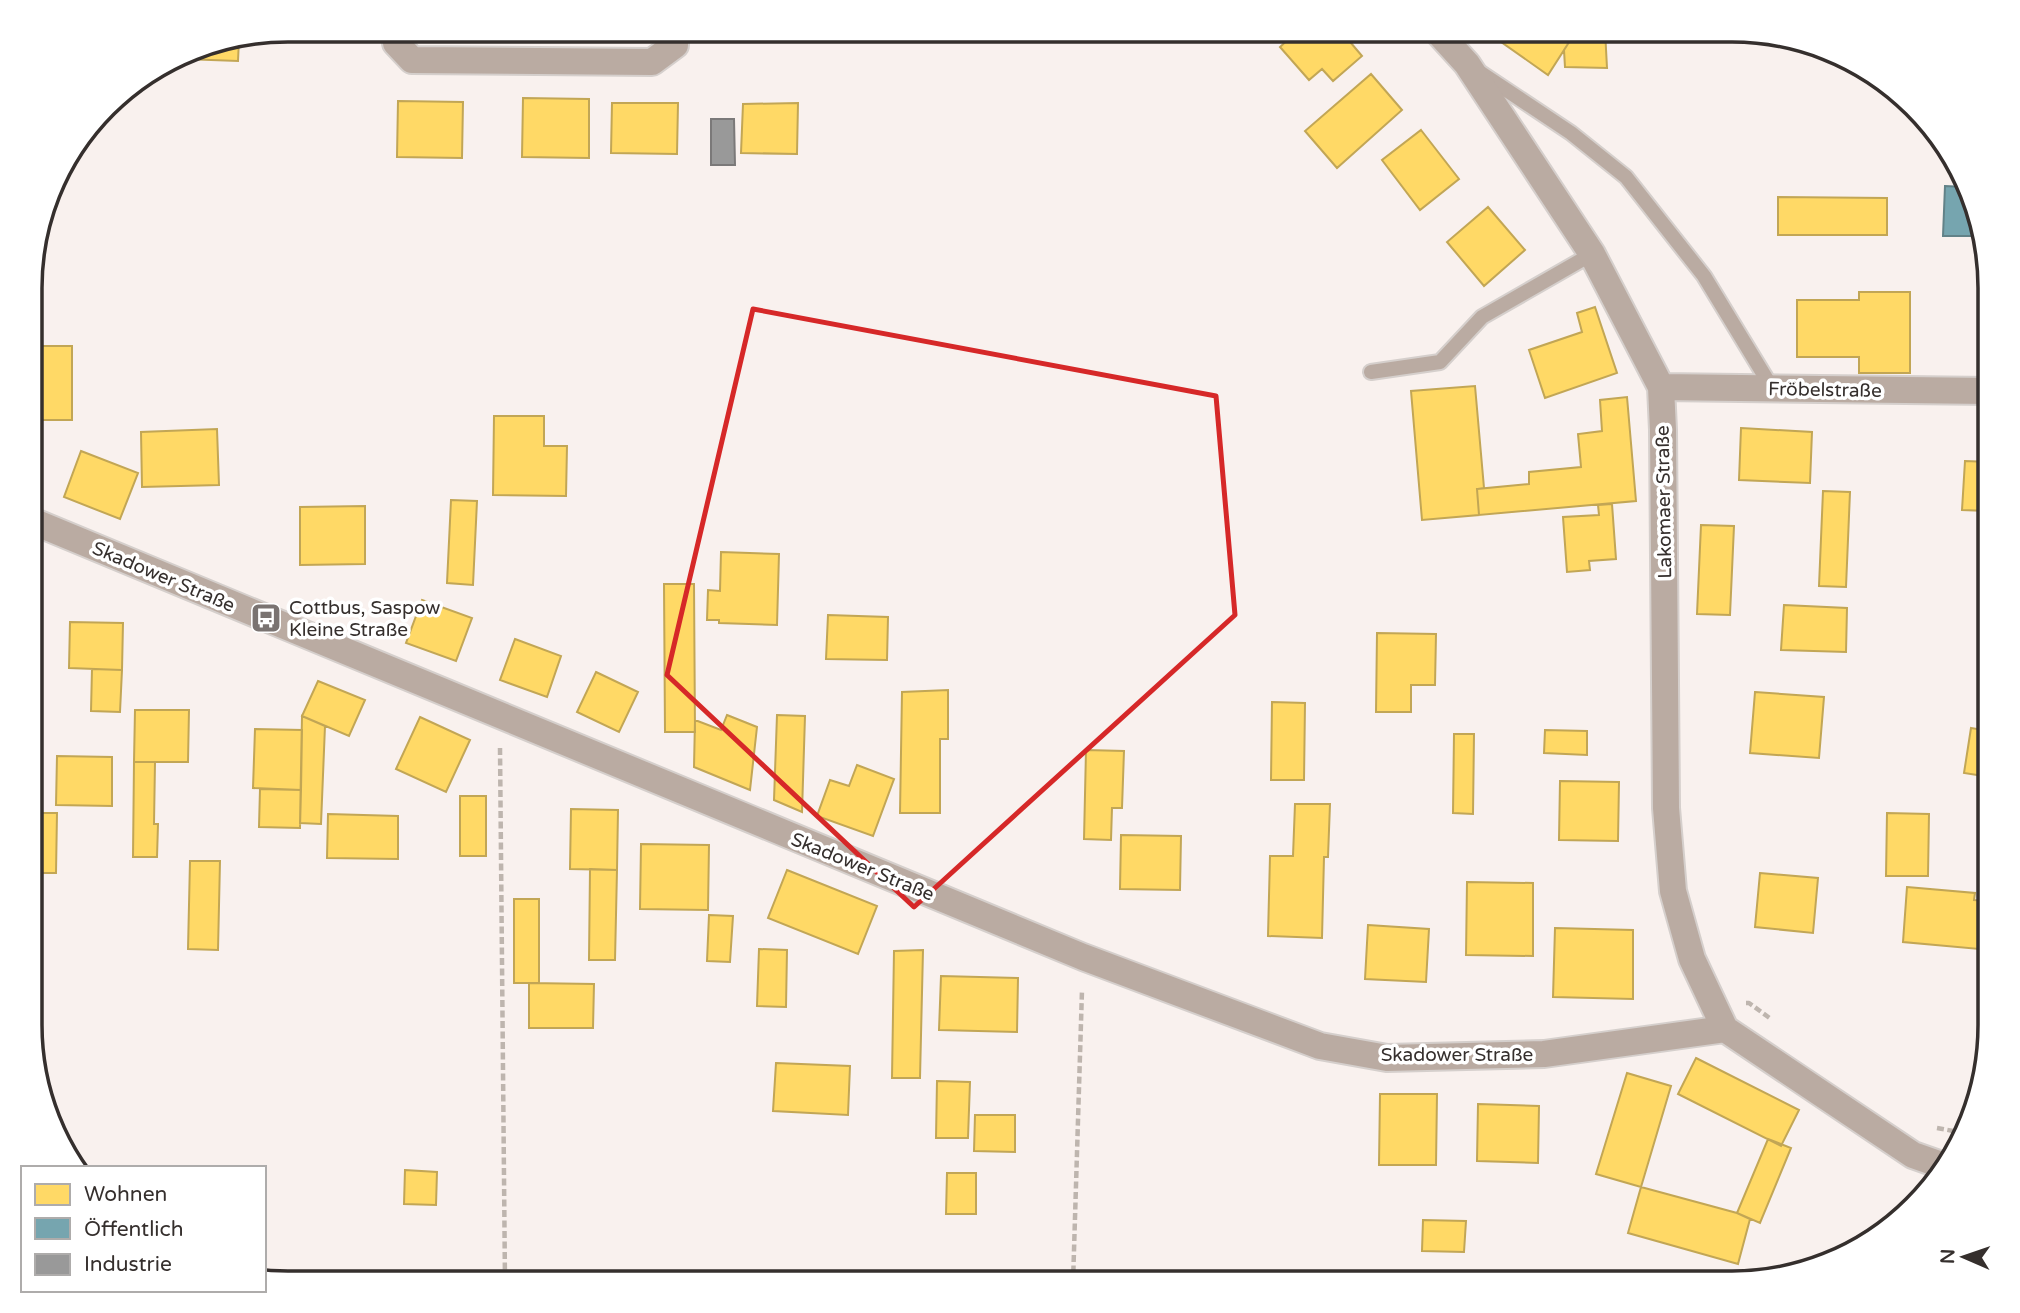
<svg xmlns="http://www.w3.org/2000/svg" width="2020" height="1313" font-family="'Varela Round',sans-serif">
<style>
.homes{fill:#ffd966;stroke:#c2a655;stroke-width:2}
.public{fill:#76a5af;stroke:#628288;stroke-width:2}
.industry{fill:#999;stroke:#7b7979;stroke-width:2}
.lines{fill:none;stroke-linecap:round;stroke-linejoin:round}
.service-casing{stroke:#d5cfcc;stroke-width:18}
.minor-casing{stroke:#d5cfcc;stroke-width:30}
.path{stroke:#beb5ae;stroke-width:4.5;stroke-dasharray:7 3.5;stroke-linecap:butt}
.service{stroke:#baaba2;stroke-width:14}
.minor{stroke:#baaba2;stroke-width:26}
.marked{fill:none;stroke:#d62828;stroke-width:5;stroke-linejoin:round}
.labels{text-anchor:middle;stroke-width:7;stroke-linejoin:round;paint-order:stroke}
.street-label{font-size:19px;fill:#352f2d;stroke:#fff}
.poi-label{font-size:19px;fill:#352f2d;stroke:#fff;text-anchor:start}
.rim{fill:none;stroke:#352f2d;stroke-width:3.5}
</style>
<rect width="100%" height="100%" fill="#f9f1ee"/>
<!-- homes -->
<path class="homes" d="M1290,30H1340L1362,56L1333,81L1322,69L1309,80L1280,47L1294,34Z
M1484,30H1565L1573,36L1548,75Z
M1565,30H1605L1607,68L1565,67L1564,50L1573,36Z
M239,39L238,61L184,59V53L189,49Z
M1371,74L1402,110L1337,168L1305,131Z
M523,98L589,99V158L522,157Z
M398,101L463,102L462,158L397,157Z
M612,103H678L677,154L611,153Z
M798,103L797,154L741,153L743,104Z
M1421,130L1459,179L1420,210L1382,160Z
M1778,197L1887,198V235H1778Z
M1488,207L1525,250L1484,286L1447,242Z
M32,282L36,283L35,337H32Z
M1859,292H1910V373H1859V357H1797V300H1859Z
M1595,307L1617,373L1545,398L1529,350L1582,332L1577,313Z
M38,346H72V420H39Z
M32,373H36L35,433H32Z
M1475,386L1484,488L1477,489L1479,515L1422,520L1411,391Z
M1627,397L1636,501L1479,515L1477,489L1529,484V472L1581,467L1578,434L1602,431L1600,400Z
M494,416H544V446H567L566,496L493,495Z
M1741,428L1812,432L1810,483L1739,480Z
M217,429L219,485L142,487L141,432Z
M81,451L138,473L120,519L64,497Z
M1965,461L1990,462V542H1986L1988,511L1962,510Z
M1823,491L1850,492L1846,587L1819,586Z
M451,500L477,501L473,585L447,583Z
M1612,504L1616,559L1589,561L1590,570L1567,572L1563,517L1599,515L1598,505Z
M365,506V564L300,565V507Z
M1701,525L1734,526L1730,615L1697,614Z
M721,552L779,554L777,625L719,623V620H707L708,590L720,591Z
M664,584H694L695,732H665Z
M422,600L472,618L456,661L406,643Z
M1784,605L1847,608L1846,652L1781,650Z
M828,615L888,617L887,660L826,659Z
M70,622L123,623L122,670L69,668Z
M1377,633L1436,634L1435,685H1411V712H1376Z
M515,639L561,656L547,697L500,680Z
M92,669L122,670L120,712L91,711Z
M596,672L638,692L619,732L577,712Z
M318,681L365,700L349,736L302,716Z
M948,690V739H940V813H900L902,692Z
M1755,692L1824,697L1819,758L1750,753Z
M1272,702L1305,703L1304,780H1271Z
M135,710H189L188,762H134Z
M727,715L757,727L750,790L694,767L695,720L721,730Z
M777,715L805,716L802,812L774,800Z
M302,716L325,726L321,824L300,823Z
M420,717L470,740L446,792L396,769Z
M1971,728L1990,731V777L1964,773Z
M255,729L302,730L301,790L253,788Z
M1545,730L1587,731V755L1544,753Z
M1454,734H1474L1473,814L1453,813Z
M1086,750L1124,751L1122,808H1112L1111,840L1084,839Z
M57,756L112,757V806L56,805Z
M134,762H155L154,824H158L157,857H133Z
M857,765L894,779L873,836L817,816L830,780L849,786Z
M1560,781L1619,782L1618,841L1559,840Z
M260,789L301,790L300,828L259,827Z
M460,796H486V856H460Z
M1295,804H1330L1328,857H1324L1322,938L1268,936L1270,856H1293Z
M571,809L618,810L617,870L570,869Z
M32,813H57L56,873H32Z
M1887,813L1929,814L1928,876H1886Z
M328,814L398,816V859L327,858Z
M1121,835L1181,836L1180,890L1120,889Z
M641,844L709,845L708,910L640,909Z
M190,861H220L218,950L188,949Z
M590,869L617,870L615,960H589Z
M787,870L877,906L858,954L768,918Z
M1760,873L1818,878L1813,933L1755,927Z
M1467,882L1533,883V956L1466,955Z
M1907,887L1975,893L1974,900L1990,901V950L1903,942Z
M514,899H539V983H514Z
M709,915L733,916L730,962L707,961Z
M1368,925L1429,929L1426,982L1365,979Z
M1555,928L1633,930V999L1553,997Z
M759,949L787,950L786,1007L757,1006Z
M923,950L920,1078H892L894,951Z
M941,976L1018,978L1017,1032L939,1030Z
M529,983L594,984L593,1028H529Z
M1696,1058L1799,1110L1781,1146L1678,1094Z
M776,1063L850,1066L848,1115L773,1111Z
M1627,1073L1671,1086L1641,1187L1596,1174Z
M937,1081L970,1082L968,1138H936Z
M1380,1094H1437L1436,1165H1379Z
M1478,1104L1539,1106L1538,1163L1477,1161Z
M975,1115H1015V1152L974,1151Z
M1768,1139L1791,1148L1760,1223L1737,1213Z
M405,1170L437,1172L436,1205L404,1204Z
M947,1173H976V1214H946Z
M1641,1187L1737,1213L1750,1219L1738,1264L1628,1233Z
M1423,1220L1466,1221L1464,1252L1422,1251Z"/>
<!-- public -->
<path class="public" d="M1945,186L1964,187L1979,236H1943Z"/>
<!-- industry -->
<path class="industry" d="M711,119H734L735,165H711Z"/>
<g class="lines">
<!-- service casing -->
<g class="service-casing">
<path id="service" d="M1481,73L1571,133L1626,177L1704,276L1772,388
M1371,372L1440,362L1482,317L1592,254"/>
</g>
<!-- minor casing -->
<g class="minor-casing">
<path id="minor" d="M396,30V43L412,60L652,62L675,45V30
M1436,30L1467,64L1592,254L1661,387L1663,430L1666,808L1673,891L1692,959L1725,1029
M1661,387L1990,391
M32,521L1083,957L1320,1046L1387,1058L1544,1054L1725,1029
M1725,1029L1913,1155L1947,1167"/>
</g>
<!-- path -->
<path class="path" d="M500,748L505,1283
M1746,1003H1749L1771,1019
M1937,1128L1964,1133
M1073,1283L1082,990"/>
<!-- service -->
<use href="#service" class="service"/>
<!-- minor -->
<use href="#minor" class="minor"/>
</g>
<!-- marked area -->
<path class="marked" d="M753,309L1216,396L1235,615L914,907L667,675Z"/>
<!-- icons -->
<defs>
<g id="bus-square" transform="scale(1.575)"><rect x="-9" y="-9" width="18" height="18" rx="4" fill="#7a7371" stroke="#fff"/><path d="M-5-6H5V4H4V6H2V4H-2V6H-4V4H-5ZM-3.5-4V0h7V-4ZM-3.5 1.2v1.5H-2V1.2ZM2 1.2v1.5H3.5V1.2Z" fill="#fff"/></g>
</defs>
<g fill-rule="evenodd">
<use href="#bus-square" x="266" y="618"/>
</g>
<g class="labels">
<!-- street labels -->
<g class="street-label">
<text transform="translate(1825 389) rotate(1)" y="7">Fröbelstraße</text>
<text transform="translate(1663 502) rotate(-91)" y="7">Lakomaer Straße</text>
<text transform="translate(164 576) rotate(23)" y="7">Skadower Straße</text>
<text transform="translate(863 866) rotate(22)" y="7">Skadower Straße</text>
<text x="1457" y="1061">Skadower Straße</text>
</g>
<!-- poi labels -->
<g class="poi-label">
<text x="289" y="614">Cottbus, Saspow<tspan x="289" dy="22">Kleine Straße</tspan></text>
</g>
</g>
<!-- crop -->
<path d="M0 0H2020V1313H0ZM288 42H1732A246 246 0 0 1 1978 288V1025A246 246 0 0 1 1732 1271H288A246 246 0 0 1 42 1025V288A246 246 0 0 1 288 42Z" fill="#fff" fill-rule="evenodd"/>
<path class="rim" d="M288 42H1732A246 246 0 0 1 1978 288V1025A246 246 0 0 1 1732 1271H288A246 246 0 0 1 42 1025V288A246 246 0 0 1 288 42Z"/>
<!-- legend -->
<rect x="21" y="1166" width="245" height="126" fill="#ffffff" stroke="#aeacab" stroke-width="2"/>
<rect x="35" y="1184" width="35" height="21" fill="#ffd966" stroke="#aeacab" stroke-width="2"/>
<text x="84" y="1201" font-size="21" fill="#352f2d">Wohnen</text>
<rect x="35" y="1218" width="35" height="21" fill="#76a5af" stroke="#aeacab" stroke-width="2"/>
<text x="84" y="1236" font-size="21" fill="#352f2d">Öffentlich</text>
<rect x="35" y="1254" width="35" height="21" fill="#999999" stroke="#aeacab" stroke-width="2"/>
<text x="84" y="1271" font-size="21" fill="#352f2d">Industrie</text>
<!-- north arrow -->
<g transform="translate(1964 1257) rotate(272)" stroke="#ffffff" stroke-width="5" paint-order="stroke">
<path d="M0-5L12 26L0 18L-12 26Z" fill="#352f2d"/>
<text y="-10" font-size="19" font-weight="bold" text-anchor="middle" fill="#352f2d">N</text>
</g>
</svg>
